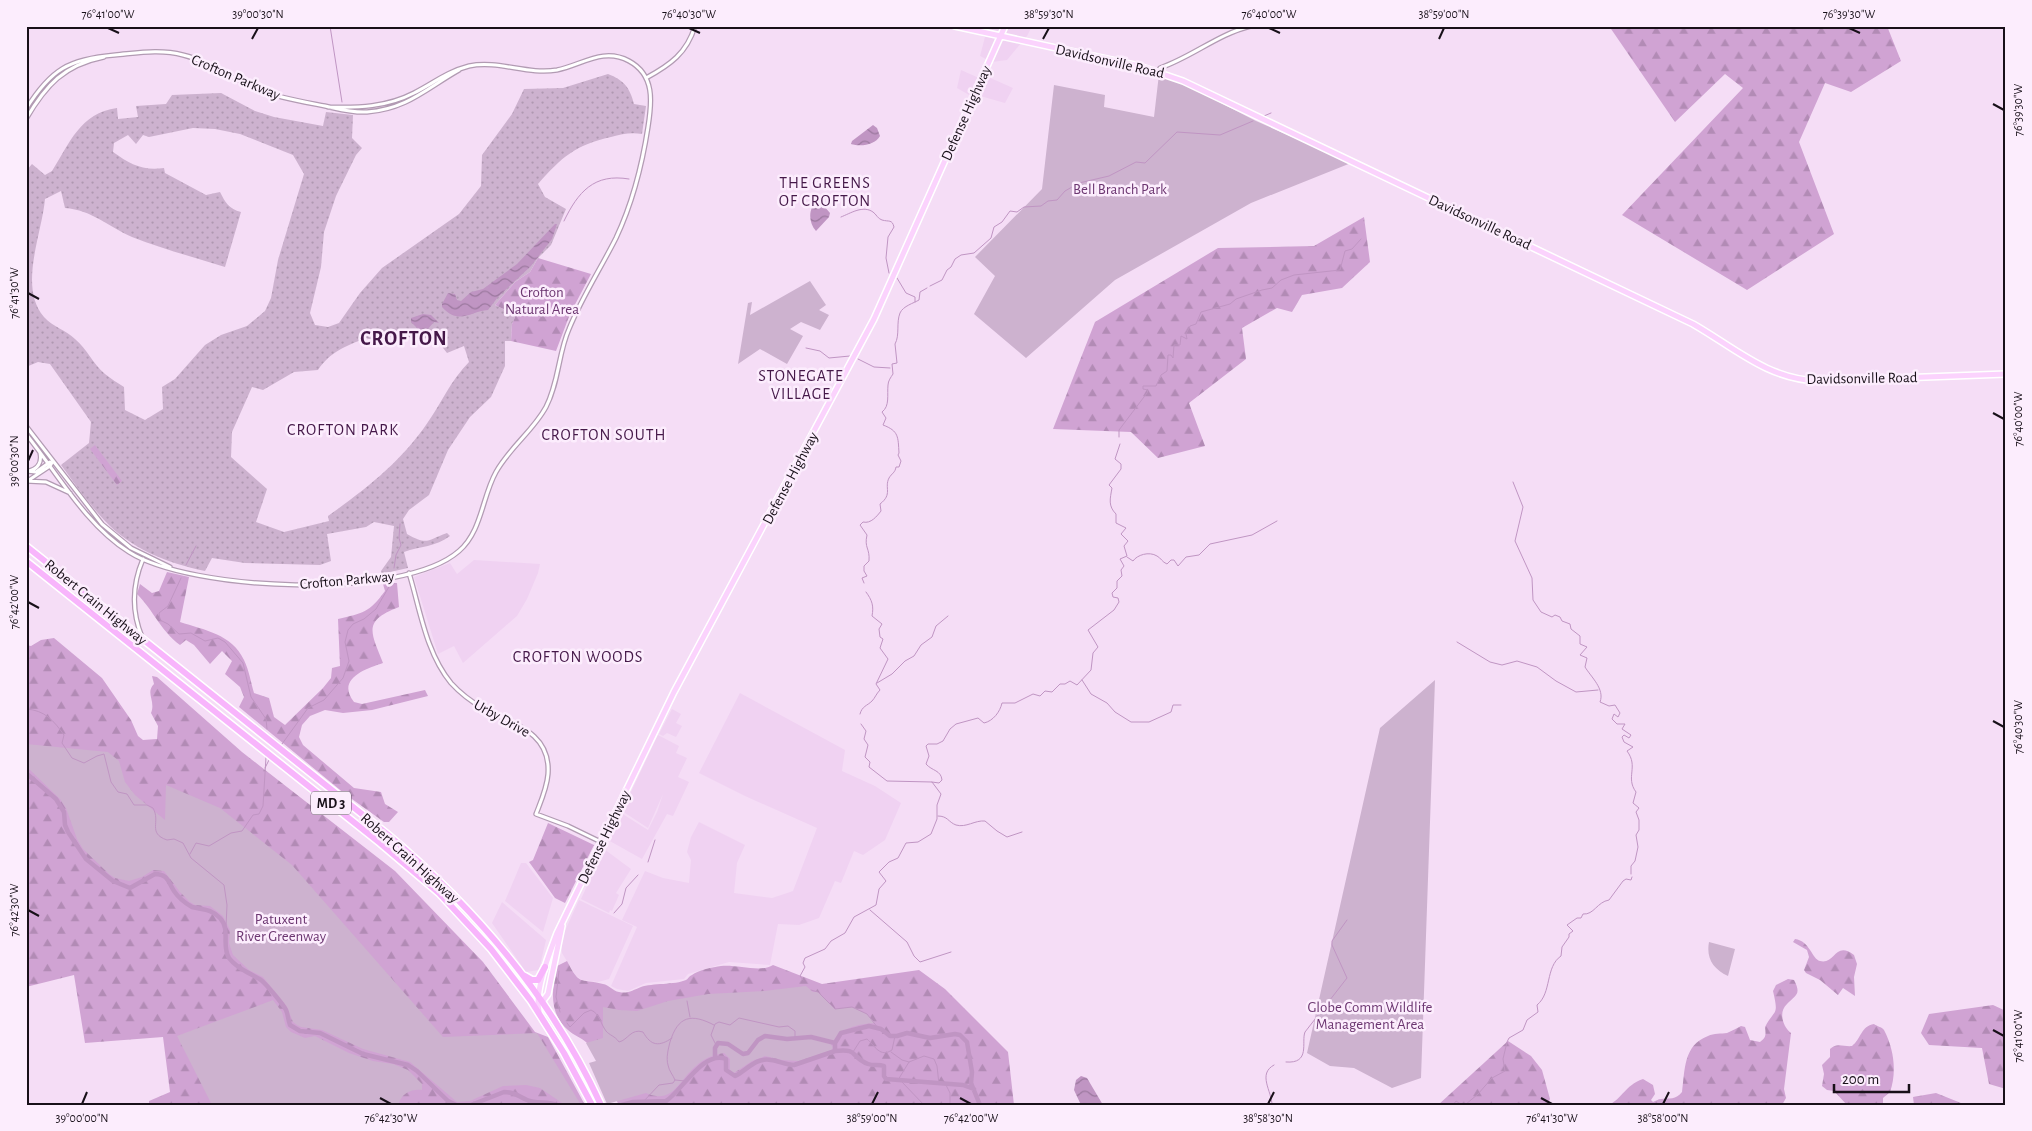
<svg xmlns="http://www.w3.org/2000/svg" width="2032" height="1131" font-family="'Alegreya Sans',sans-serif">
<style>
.built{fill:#f0d2f2}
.grass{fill:url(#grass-dots);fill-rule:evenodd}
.forest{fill:url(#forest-firs)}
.green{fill:#cdb2cf}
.water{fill:url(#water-waves)}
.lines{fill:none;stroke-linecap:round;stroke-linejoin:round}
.stream{stroke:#c095c3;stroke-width:1}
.river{stroke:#c095c3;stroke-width:4.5}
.minor-casing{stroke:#b29bb3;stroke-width:5.5}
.major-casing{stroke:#fff;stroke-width:8}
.highway-casing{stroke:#fff;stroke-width:9}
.minor{stroke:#fff;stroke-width:3}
.major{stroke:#fbd3fd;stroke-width:5}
.highway{stroke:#f8b5fc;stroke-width:6}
.ticks{fill:none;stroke:#181019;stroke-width:2}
.labels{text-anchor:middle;stroke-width:5;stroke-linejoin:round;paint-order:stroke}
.shield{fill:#fcedfd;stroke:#5c525d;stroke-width:1}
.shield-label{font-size:14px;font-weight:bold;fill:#181019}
.street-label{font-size:15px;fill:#181019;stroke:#fcedfd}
.park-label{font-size:15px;fill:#6c3671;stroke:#fcedfd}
.neighbourhood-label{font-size:16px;letter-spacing:1px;fill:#451849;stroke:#fcedfd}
.district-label{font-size:20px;font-weight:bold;letter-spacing:1px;fill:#451849;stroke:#fcedfd}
.neatline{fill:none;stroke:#181019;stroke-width:2}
.ticks-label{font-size:12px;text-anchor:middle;fill:#181019}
</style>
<defs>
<pattern id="grass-dots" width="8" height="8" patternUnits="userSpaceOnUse" patternTransform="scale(1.25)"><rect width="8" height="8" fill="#cdb2cf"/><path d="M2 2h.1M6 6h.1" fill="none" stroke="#af98b1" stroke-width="1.8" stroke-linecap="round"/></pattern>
<pattern id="forest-firs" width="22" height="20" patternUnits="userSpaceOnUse" patternTransform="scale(1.25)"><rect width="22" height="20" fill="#d0a3d3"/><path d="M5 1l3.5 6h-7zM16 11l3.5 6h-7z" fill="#b28bb5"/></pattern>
<pattern id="water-waves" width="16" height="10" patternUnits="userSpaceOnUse" patternTransform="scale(1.25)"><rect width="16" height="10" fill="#c095c3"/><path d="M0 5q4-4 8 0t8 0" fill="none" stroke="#9b789e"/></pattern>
</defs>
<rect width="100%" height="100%" fill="#f5ddf6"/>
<!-- built -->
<path class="built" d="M970,26H1032L1027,36L1007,60L992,62L980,56L985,37L974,33Z
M961,70L979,78L986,76L1013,88L1005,103L977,95L971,96L957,88Z
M474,560L540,564L538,573L527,599L517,616L463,663L454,646L438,654L414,577L450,563L457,574Z
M740,693L845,750L842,771L875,786L901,803L885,840L863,855L854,851L841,883L835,881L819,918L799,925L778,924L770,965L729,962L688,974L684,979L646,983L628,991L617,989L611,986L637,927L622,920L645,871L663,878L689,883L691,860L687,852L691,837L699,822L745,845L737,863L734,893L772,898L793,891L817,828L745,796L699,773Z
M672,709L681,714L676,723L682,726L676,737L667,733L663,736L659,734Z
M658,735L679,746L676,753L687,758L678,777L689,782L673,816L667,814L642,859L608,840L621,813L648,830L657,812L663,794L648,828L622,811Z
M604,849L631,869L616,893L619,895L612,911L610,910L609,913L581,899Z
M521,863H526L553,898L543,932L505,901Z
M579,900L633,926L609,979L598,982L582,980L576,976L562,953L561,943L564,933Z
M502,902L546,940L539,970L526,972L492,923Z"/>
<!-- grass -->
<path class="grass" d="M608,74C624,80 630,88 634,104L646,106L642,134C631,132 622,134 611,137C575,145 562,157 538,184L545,197L566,209L551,245L538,258L530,272L515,282L495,305L516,315L512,324L511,341H505V366L491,397L470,417L448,450L429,495L409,510L403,519L407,534C428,546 427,540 447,533L450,536C436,547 420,546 404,552L408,568L381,574V571L391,557L394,526L374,522L366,527L327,534L331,561L320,565L245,563L212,558L205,571C167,563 131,549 104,520C88,503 75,484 61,465L89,443L91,422L50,364L38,362L26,367V171L32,164L45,175L52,171C70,143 80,113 117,108L118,119L138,117L136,106L166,104L172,95L221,93L255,111L274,117L323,126L326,112L353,115L352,138L362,148L356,155L336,196L324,232L321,267L310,313L315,325L328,327L339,323L360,293L382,268L459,214L481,186L482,155L512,114L524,89L563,88ZM193,128L215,129L240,134L293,155L304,174L278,260L271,298L265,311L247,326L221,335L205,345L175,379L162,387L163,409L145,420L125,410L124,387C118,383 111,379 105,374C93,364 87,349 75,339C66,330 53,327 44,317C18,287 42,234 45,199L61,191L65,208C92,210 109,227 132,237C162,249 194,257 225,267L241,212C229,209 225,202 220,192L206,195L165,173L164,168C142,171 130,164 113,152L114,143L128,135L136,144L143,135L149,137ZM392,336L436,339L447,353L464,346L469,362C451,380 442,402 428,422C402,461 366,489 328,516L329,521L284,532L256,522L267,489L231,457L232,432L252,387L263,390L294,372L318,370C331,351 346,346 366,338L375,341Z"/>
<!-- forest -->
<path class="forest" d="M1609,26H1887L1901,61L1851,92L1825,83L1799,142L1834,234L1747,290L1622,215L1743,88L1725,74L1675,122Z
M1364,217L1370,262L1342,288L1302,295L1292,312L1277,308L1242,328L1246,359L1189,403L1205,446L1158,458L1131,432L1053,429L1095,322L1218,248L1314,246Z
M538,258L591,274L570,314L556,351L511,341L512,324L516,315L495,305L515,282L530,272Z
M95,445L122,481L117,485L90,449Z
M167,572L189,577L180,622C204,630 232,634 244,660C249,670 251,683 254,693L269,698L274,717L285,725L323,688L331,678L332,668L340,666L338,619C363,613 369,613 385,591L383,584L397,583L399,607C362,621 371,632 383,663C365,669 336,679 354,702L362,704L425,690L428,696L372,710L343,713L325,710L310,716L302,725L299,737L303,745L354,788L381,792L385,804L398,812L389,822H384L345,794L239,707L244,697L240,687L225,674L232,661L222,651L210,664L194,645L186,640L180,645C160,630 154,611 137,594L140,584L152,593L159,591Z
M54,638L102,678L131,720L138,736L143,740L157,739L158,726L151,713C156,701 145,693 154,684L152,676L157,677L242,752L395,871L483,962L535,1032L548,1037L585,1105H149V1101L170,1092L163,1037L85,1043L74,975L26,987V645L31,646L41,640Z
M548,823L594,845L565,903L555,898L529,862L533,860Z
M1795,939C1810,941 1812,959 1820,961C1835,965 1835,940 1854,955L1857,964L1854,977L1855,996L1843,988L1838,995L1820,980L1806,973L1804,970L1809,957L1807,950L1793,942Z
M567,961C580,986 579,978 603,984C609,985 613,991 619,992C628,994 633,990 641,987C652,983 675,985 686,980C688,979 689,976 692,975C698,970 713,967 721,966C736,964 761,973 773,965L822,984L919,970L945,989L1008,1052L1014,1105H619C610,1089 597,1056 587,1043C582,1038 573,1035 568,1030C548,1013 552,988 557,966Z
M1788,979L1794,980C1802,995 1795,995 1787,1004C1778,1012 1783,1027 1791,1033L1784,1089L1786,1098L1782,1105H1609C1624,1097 1624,1086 1643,1079L1653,1085L1655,1094L1651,1100L1653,1102C1656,1101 1658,1099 1661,1099C1669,1098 1676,1100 1682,1092C1685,1071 1683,1045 1708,1036C1714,1033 1721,1034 1727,1033C1732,1031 1737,1028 1741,1026L1745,1027L1750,1040L1760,1042C1766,1038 1766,1035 1765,1027C1775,1008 1779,1017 1773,991L1776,985Z
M1993,1005L2006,1011V1089L1989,1084L1982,1048L1929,1045L1921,1033L1929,1014Z
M1874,1024C1876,1026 1882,1027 1884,1030C1894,1049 1897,1072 1890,1092L1883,1098V1105H1847L1834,1091L1827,1090L1822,1086L1824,1074L1822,1065L1830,1057V1049C1837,1042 1844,1047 1852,1046C1861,1039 1861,1026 1874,1024Z
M1508,1041L1531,1056L1542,1070L1550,1099L1547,1105H1438Z
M1936,1093L1966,1105H1914L1913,1097Z"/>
<!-- green -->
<path class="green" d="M1159,74L1190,87L1256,121L1351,163L1251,203L1115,280L1026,358L974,314L995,276L975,257L1042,189L1054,85L1105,95L1104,107L1154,117Z
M810,281L826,305L819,310L829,315L820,330L801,322L790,329L803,336L787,364L760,349L738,364L748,303L752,302L750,315Z
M1435,680L1421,1078L1392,1088L1354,1068L1330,1066L1307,1053L1380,728Z
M26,744L108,752L119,761L125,782L135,795L165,820L166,785L220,808L292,865L443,1037L537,1033L581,1105H565L540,1088L526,1085L503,1086L470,1101L457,1102L410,1062L363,1049L322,1030L301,1027L297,1025L293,1022L287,1007L263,977L249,970L233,955L229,943L230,930L223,916L210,906L195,905L190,902L180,892L164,871L153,870L142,877L129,881L115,878L109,874L83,849L77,839L66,808L60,799L29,769L26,765Z
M1709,942L1735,949L1728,976C1713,969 1706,958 1709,942Z
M806,986L813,992H818L835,1009L852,1007L867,1014L875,1023C858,1024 839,1028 831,1045L833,1047L832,1050L799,1061L782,1060L765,1056L752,1061L734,1073L730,1070V1059L724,1053C713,1055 704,1058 696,1066C678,1081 673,1105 646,1093L607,1104L589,1063L596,1061L586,1043L603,1038V1007L619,1010L637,1011L668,1001L708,994L764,991Z
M273,1000L282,1012L286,1027L291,1032L305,1038L315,1036L349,1053L373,1061L393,1064L408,1070L422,1084V1090C411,1089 402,1093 398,1105H212L177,1036Z"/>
<!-- water -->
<path class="water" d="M873,125L877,128L880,136C875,145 861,147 851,144L852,141Z
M818,199L830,213L829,217L816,231C808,222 808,208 818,199Z
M555,224H557L552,239L531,266L498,297L488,310C471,311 459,326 442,307V304L448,293L455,294L457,300L461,301L471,292L483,289L517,264Z
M423,314L431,315L439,323L434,322L427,330L418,329L411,322V318Z
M1081,1076L1087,1078L1103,1105H1081L1074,1090L1076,1080Z"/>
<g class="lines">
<!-- stream -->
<path class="stream" d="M330,26L342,102
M1264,116L1271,113
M841,217C851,213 863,205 873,212C876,214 878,219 882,220C889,222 892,219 894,227L888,237L886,258L889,273
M564,221C578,192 594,173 629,179
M897,278L906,293L915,297V302
M930,286L942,280L947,270L951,267L955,259L961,255L974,253L991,238L994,227L1002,222L1010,211L1017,212L1024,207L1041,206L1048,201L1057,200L1065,191L1079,183L1109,176L1136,162L1145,163L1177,132L1220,135L1253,121
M806,348L820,351L829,358L850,356
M858,359L874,367L890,368
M1119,437V430L1147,393L1148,390L1143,389V386H1156L1161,375L1167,371L1168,355H1171L1173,358L1174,345H1180L1181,336L1187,339L1186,334L1190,326L1196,324L1201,312L1230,304L1236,299L1262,290L1272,288L1281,280L1294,275L1340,270L1345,251L1352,249L1361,239
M1513,482L1523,507L1515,541L1532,578L1533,600L1541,612L1552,617L1555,615L1560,617L1562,621L1570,624L1571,629L1580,636V644L1587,647L1580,655L1587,658L1585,667C1591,677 1605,689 1600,702L1609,706L1615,705L1620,713L1618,717L1614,714L1612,719L1617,724H1625L1622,729L1631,735L1629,738L1624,735L1622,737L1624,742L1633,747L1627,751C1639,767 1625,777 1636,792L1633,803L1639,808L1636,812L1639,820V830L1636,835L1638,847L1635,861L1631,866V874
M1127,557L1133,561C1137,555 1149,551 1157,556C1161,558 1162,562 1167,564L1171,560H1174L1178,566L1186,557L1199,555L1210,544L1252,535L1277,521
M186,565L196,546
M394,568L396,555L401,545L399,538L400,524
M181,578L168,606L159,613L160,620L168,624L179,634L191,633L205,641L218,638L225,642L243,663L251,697L266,719L267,729
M864,583L862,578L867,576L864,571V566L869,561C870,548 864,548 867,535L860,525L863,522C871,524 877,516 881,511L880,504C893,494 884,488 889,478C892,473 895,473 896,467H899L901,461L898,455L899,453C898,437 899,431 883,425L886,418L882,412C890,406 887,395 888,385C888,381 891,377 893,374L892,364L897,363L895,344C900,335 896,323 900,313C903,306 914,303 919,300L920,292L927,288
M1457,642L1490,662L1502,665L1517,661L1537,667L1556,681L1576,692L1598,690
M1082,680L1091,694L1107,703L1115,712L1131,722H1149L1171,712L1173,705H1181
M877,683L892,674L905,661L914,656L921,645L932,637L936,626L948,616
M26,709C45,710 54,721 64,735L62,743L72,758L84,763L97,756L104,754L111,782L118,792L127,794L134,805H147L153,808C161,822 147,833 167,840L174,839L183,843L191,858L224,885L227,905L226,927
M860,714C862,706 867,706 872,701C875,698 876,694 880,690L876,684L888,659L880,648L883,639L880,637L879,629L882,624L872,616C874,606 872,600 866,592
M282,744L308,708L324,700L343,678L349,661L345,642L348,630L353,624L364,619L376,609L390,585
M265,768L269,760
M932,782L939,783L942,780C941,770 932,771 926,764L929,756L926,746L928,744H937L943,741L950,729L956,724L978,718L984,723C993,721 1000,712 1002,703H1015L1033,694L1040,696L1045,691L1052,692L1060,684H1065L1070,681L1077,685L1091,670L1093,653L1098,647L1088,630L1114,610L1119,602L1118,598L1113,597L1112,593L1117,588V581L1122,576L1121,570L1124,566L1120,559L1127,556L1124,546L1128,541L1121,534L1126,528L1116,523V514C1108,506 1110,499 1112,488L1109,485L1121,469V464L1115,459L1120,444
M938,816C948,816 948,822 956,825C966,828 975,820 985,821L997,831L1007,837L1022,832
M190,854L196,843L209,846L231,833L242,831L253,815L259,814L263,806L266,757
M648,862L655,840
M870,910L907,942L914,956L920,962L951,952
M614,913L622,904L626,888L638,875
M559,971L556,997L560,1012
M803,980L800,976L805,967L803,963L805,958L825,949L831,941L845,933L854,917L876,905L879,889L886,881L879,872L889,862L898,858L906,843L918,842L931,834L937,819V805L941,794L932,782L887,781L869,767L870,762L865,757L868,745L864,739L866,731L861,724
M811,990L818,992L835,1009L852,1007L867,1014L878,1028
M687,1001L690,1017
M567,1023L570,1027L584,1013L591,1010C600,1014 600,1023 606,1031C609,1035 615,1036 619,1042C628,1040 631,1028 643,1032C651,1046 659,1047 672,1038
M716,1045L711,1035L715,1024L719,1022L730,1025L739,1018L779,1027L788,1026L795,1031V1038
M853,1052L860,1041L867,1039C875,1046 880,1058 892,1050L895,1036
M891,1052L902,1060L909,1062
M1286,1062C1311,1064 1301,1042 1305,1032L1347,978L1332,945V941L1347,920
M675,1080L685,1081
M898,1080L909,1062L924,1056L934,1059L937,1066L939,1084
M902,1082L924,1105
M946,1085L950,1093V1105
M643,1102L659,1085L673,1083L675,1080C673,1075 669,1071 668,1065C666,1058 668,1050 670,1042C678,1016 691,1013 714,1025
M1272,1105C1272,1091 1257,1074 1274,1065
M1453,1105L1456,1101L1462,1105
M1465,1105L1478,1094L1492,1078L1505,1071L1503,1059L1507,1042L1509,1038L1523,1030L1527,1020L1538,1012L1537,1005C1552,993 1545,967 1561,956L1562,947L1569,937V934L1573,931L1567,925L1577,918H1581L1583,914C1594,915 1597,902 1609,900L1623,881L1626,879L1631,880L1632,877"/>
<!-- river -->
<path class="river" d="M26,773L56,799L64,812L65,825L68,832L86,859L113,881L130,888L155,874C168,874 168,882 174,891C178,897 185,903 192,907C203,910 210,908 220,918C231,930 221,945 229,958C237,969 250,973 261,980C266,984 283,1004 286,1010C288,1014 288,1020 290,1025L300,1031L320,1033L363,1054L408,1065L417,1071L448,1101L456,1105
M835,1051C859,1048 850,1057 868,1064C873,1066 879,1064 884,1066V1076L886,1079L963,1085L974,1089
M715,1058V1048L718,1043L728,1044L743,1054L748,1053L758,1040L765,1036L787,1039L811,1037L835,1043
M471,1105L504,1092C515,1092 518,1096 527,1100C536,1104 548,1101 557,1105
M622,1105L633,1102L666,1101C682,1091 703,1050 726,1059V1070L735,1076C747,1070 756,1057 771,1060C779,1061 786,1065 794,1065L835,1051V1043L841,1033L869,1026L881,1029L890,1036H897L907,1033L930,1038L955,1034L960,1035L967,1042L972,1072L971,1083L980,1105"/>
<!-- minor casing -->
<g class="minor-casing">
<path id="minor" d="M1159,72L1160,68C1192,57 1218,34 1251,26
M646,78C670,65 687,53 695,26
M26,109C51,69 69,59 115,55C138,53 160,49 183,55C207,61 227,75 248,85C273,97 299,101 325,106C339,109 352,113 367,112C407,109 427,88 459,70
M26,119C46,85 64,65 104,57
M26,426L102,524L131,548L170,567
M26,434C58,474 85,524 129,552C190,591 402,601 459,551C482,531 482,497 496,472C510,447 533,431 546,407C559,382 558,354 569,329C582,297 601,268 616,238C633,202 642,166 648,127C652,102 655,75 629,61C603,47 582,65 557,70C527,75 499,60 469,66C446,72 434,83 414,93C387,107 358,108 328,107
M26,471L36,472L50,462
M29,471C38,469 42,462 40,453
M29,480L50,466L53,461
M26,481L46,482L70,493
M409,573C420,609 426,653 451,683C460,693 472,702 484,709C513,724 551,732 548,774C547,788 541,801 536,814L568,826L601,842
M142,637C131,610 132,585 143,559"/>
</g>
<!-- major casing -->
<g class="major-casing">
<path id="major" d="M955,26L1139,66L1183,81L1693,324C1735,348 1767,379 1818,381L2006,374
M542,1002L548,994L562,926
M539,1011C534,991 550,952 557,933L674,692L874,319L1005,26"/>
</g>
<!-- highway casing -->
<g class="highway-casing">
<path id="highway" d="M26,546L387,834C476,909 552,998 601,1105
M26,561L380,843L439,893L491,949L531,1001L564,1053L592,1105
M525,976L532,980H538L545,967"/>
</g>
<!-- minor -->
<use href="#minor" class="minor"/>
<!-- major -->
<use href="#major" class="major"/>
<!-- highway -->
<use href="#highway" class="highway"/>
</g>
<!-- ticks -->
<path class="ticks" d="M108,28L119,33M689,28L700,33M1269,28L1280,33M1849,28L1860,33M252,39L258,28M1043,39L1049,28M1439,39L1444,28M1993,104L2004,110M28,293L39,299M1993,413L2004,419M28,461L33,450M28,602L39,608M1993,721L2004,727M28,910L39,916M1993,1030L2004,1036M380,1098L391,1104M960,1098L971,1104M1541,1098L1552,1104M82,1104L87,1092M872,1104L878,1092M1268,1104L1274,1092M1663,1104L1669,1092"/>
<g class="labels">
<!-- shield labels -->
<rect class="shield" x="311" y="791.5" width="40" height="23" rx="4"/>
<g class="shield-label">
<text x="331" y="808">MD 3</text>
</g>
<!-- street labels -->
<g class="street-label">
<text transform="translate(1110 61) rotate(13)" y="5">Davidsonville Road</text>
<text transform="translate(236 77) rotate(23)" y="5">Crofton Parkway</text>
<text transform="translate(966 113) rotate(-66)" y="5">Defense Highway</text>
<text transform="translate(1480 222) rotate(25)" y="5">Davidsonville Road</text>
<text transform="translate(1862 378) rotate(-1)" y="5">Davidsonville Road</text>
<text transform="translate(790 478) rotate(-62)" y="5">Defense Highway</text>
<text transform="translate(347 580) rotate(-5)" y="5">Crofton Parkway</text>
<text transform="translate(96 602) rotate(39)" y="5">Robert Crain Highway</text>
<text transform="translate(502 718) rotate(29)" y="5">Urby Drive</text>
<text transform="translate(604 837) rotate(-64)" y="5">Defense Highway</text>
<text transform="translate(410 858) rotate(42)" y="5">Robert Crain Highway</text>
</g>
<!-- park labels -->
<g class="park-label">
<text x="1120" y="194">Bell Branch Park</text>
<text x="542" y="297">Crofton<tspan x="542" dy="17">Natural Area</tspan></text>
<text x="281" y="924">Patuxent<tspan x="281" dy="17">River Greenway</tspan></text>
<text x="1370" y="1012">Globe Comm Wildlife<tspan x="1370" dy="17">Management Area</tspan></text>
</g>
<!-- neighbourhood labels -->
<g class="neighbourhood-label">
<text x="825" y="188">THE GREENS<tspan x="825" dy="18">OF CROFTON</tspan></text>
<text x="801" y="381">STONEGATE<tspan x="801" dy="18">VILLAGE</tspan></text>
<text x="343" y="435">CROFTON PARK</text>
<text x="604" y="440">CROFTON SOUTH</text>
<text x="578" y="662">CROFTON WOODS</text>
</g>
<!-- district labels -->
<g class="district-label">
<text x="404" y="345">CROFTON</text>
</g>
</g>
<!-- border -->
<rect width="2032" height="1131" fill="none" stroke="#fcedfd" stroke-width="55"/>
<!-- scale -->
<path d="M1834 1084v8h75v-8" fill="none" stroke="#181019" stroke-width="2.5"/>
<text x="1842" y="1084" font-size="15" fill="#181019" stroke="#fcedfd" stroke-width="4" paint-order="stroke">200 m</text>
<rect x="28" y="28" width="1976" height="1076" class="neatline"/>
<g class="ticks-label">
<text x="108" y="18">76°41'00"W</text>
<text x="258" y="18">39°00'30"N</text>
<text x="689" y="18">76°40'30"W</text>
<text x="1049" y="18">38°59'30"N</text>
<text x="1269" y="18">76°40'00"W</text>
<text x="1444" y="18">38°59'00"N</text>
<text x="1849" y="18">76°39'30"W</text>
<text transform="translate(2018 110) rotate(-90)" y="4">76°39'30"W</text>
<text transform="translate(14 293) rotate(-90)" y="4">76°41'30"W</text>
<text transform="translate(2018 419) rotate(-90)" y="4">76°40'00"W</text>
<text transform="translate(14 461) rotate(-90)" y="4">39°00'30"N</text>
<text transform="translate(14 602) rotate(-90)" y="4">76°42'00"W</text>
<text transform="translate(2018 727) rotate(-90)" y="4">76°40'30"W</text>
<text transform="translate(14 910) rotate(-90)" y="4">76°42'30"W</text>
<text transform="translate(2018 1036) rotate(-90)" y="4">76°41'00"W</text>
<text x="82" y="1122">39°00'00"N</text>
<text x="391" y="1122">76°42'30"W</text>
<text x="872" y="1122">38°59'00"N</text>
<text x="971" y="1122">76°42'00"W</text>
<text x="1268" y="1122">38°58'30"N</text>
<text x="1552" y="1122">76°41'30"W</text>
<text x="1663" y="1122">38°58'00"N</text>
</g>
</svg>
